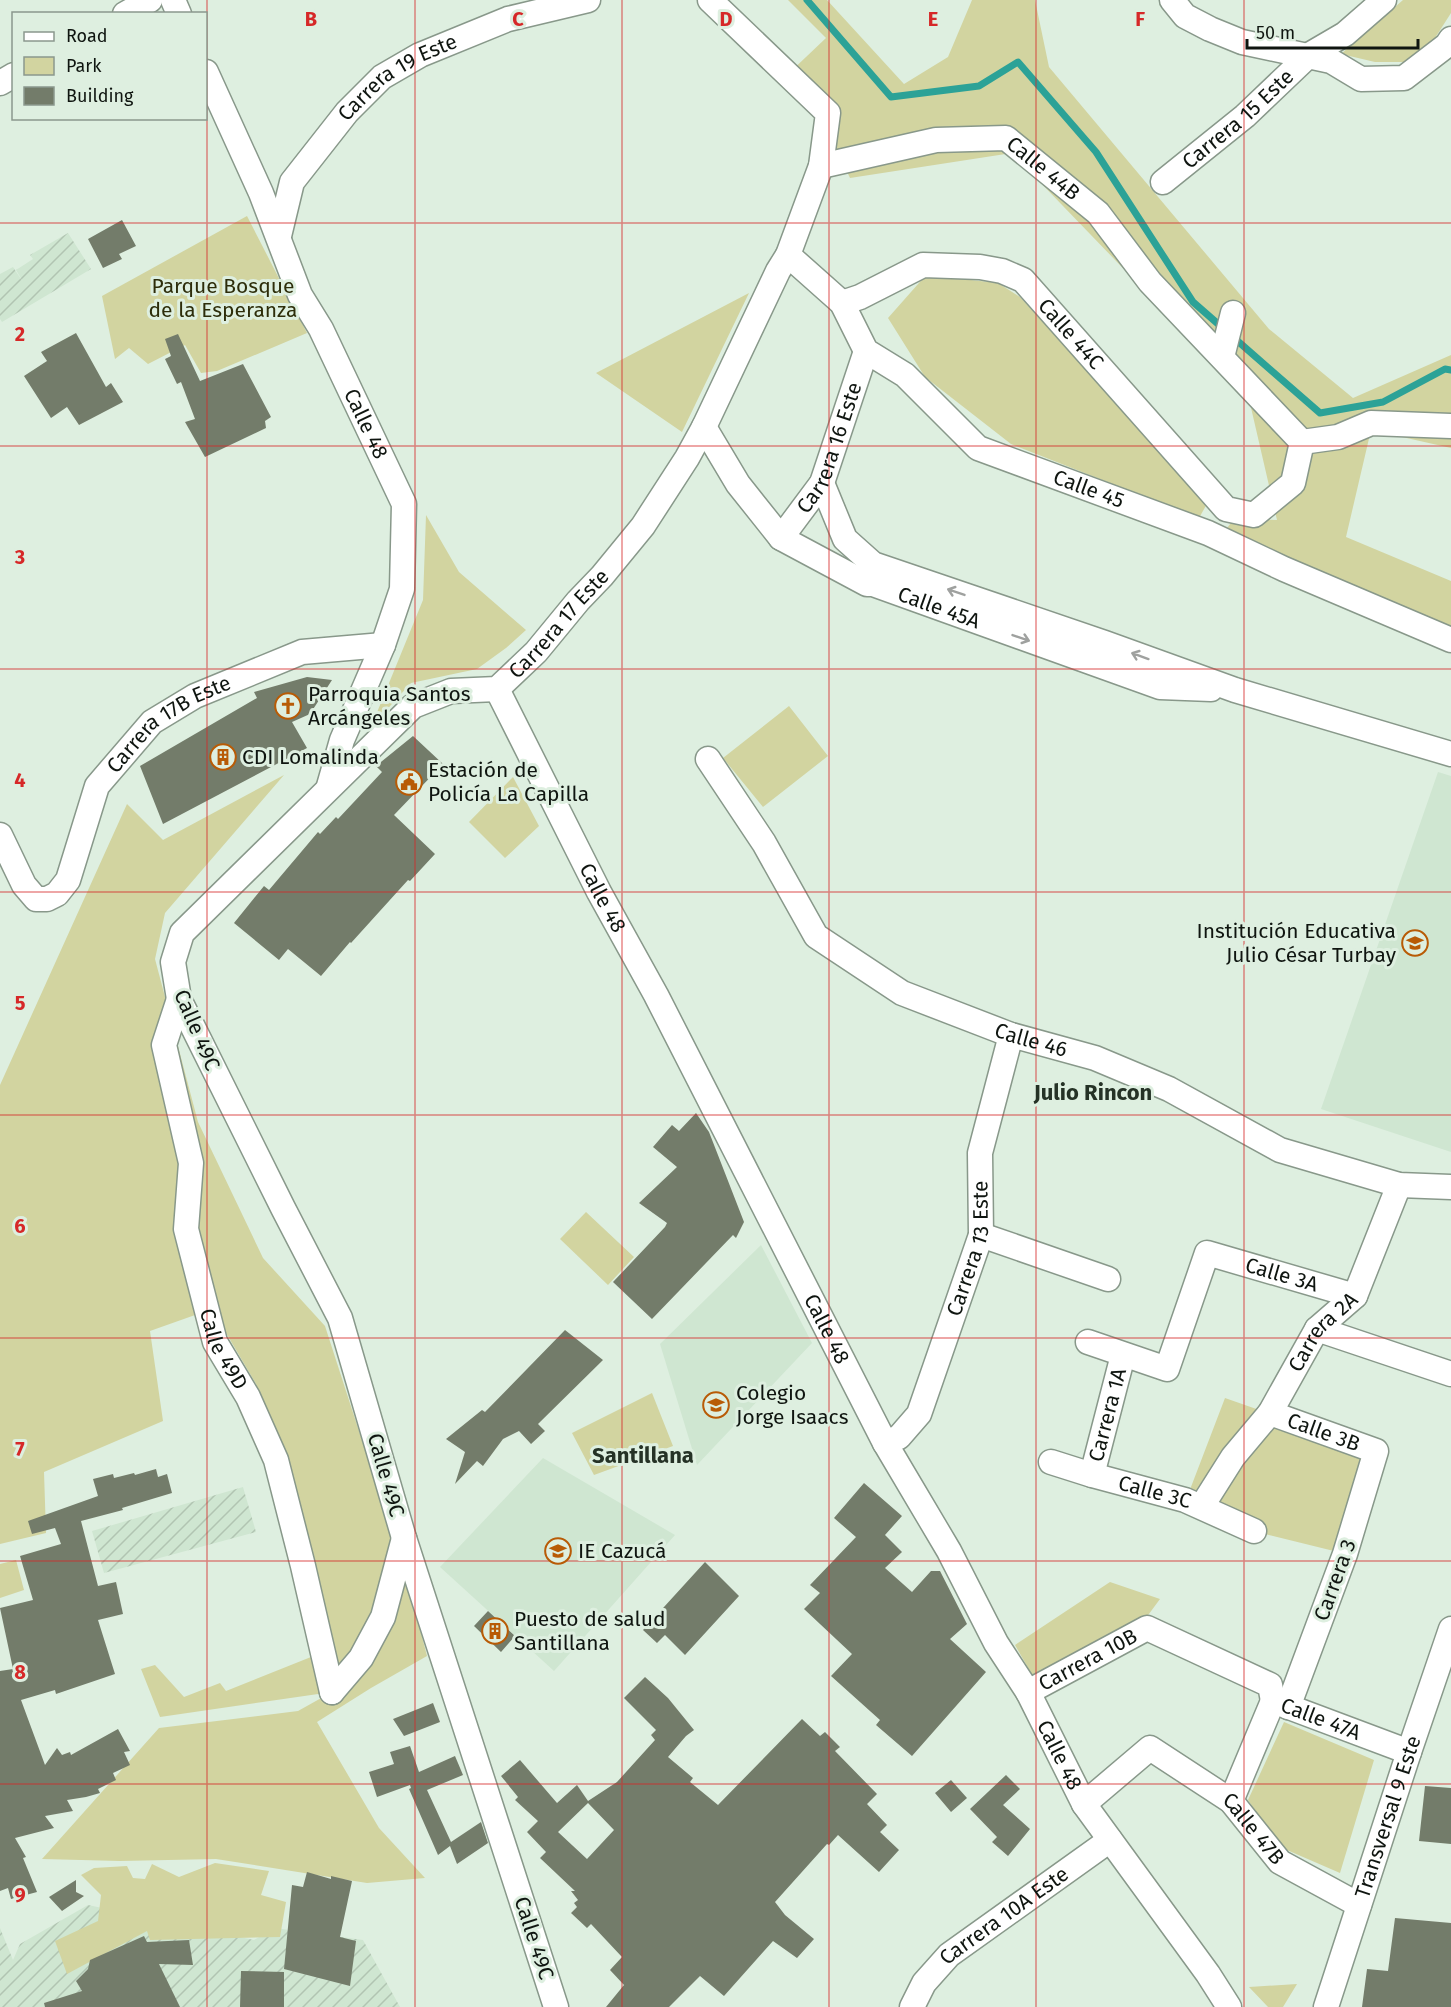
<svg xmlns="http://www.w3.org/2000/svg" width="1451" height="2007" font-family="'Fira Sans',sans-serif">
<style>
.built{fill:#cfe6d1}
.industrial{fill:url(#industrial-furrows)}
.green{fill:#d2d4a0}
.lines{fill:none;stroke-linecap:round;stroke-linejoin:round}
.stream{stroke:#2ca297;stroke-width:7}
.building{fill:#737c6a;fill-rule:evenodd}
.minor-casing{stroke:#88988a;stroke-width:27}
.minor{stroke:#fff;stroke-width:24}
.oneway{stroke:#9fa19f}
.grid{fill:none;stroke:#d62828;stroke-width:1.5;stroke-opacity:0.55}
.labels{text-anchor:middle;stroke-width:6;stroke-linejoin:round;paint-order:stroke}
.street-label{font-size:21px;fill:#0f1510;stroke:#deefe0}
.park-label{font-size:21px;fill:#2d2d0a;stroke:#deefe0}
.poi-label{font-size:21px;fill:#0f1510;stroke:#deefe0;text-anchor:start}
.neighbourhood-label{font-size:22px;font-weight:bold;fill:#253226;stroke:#deefe0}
.grid-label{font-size:20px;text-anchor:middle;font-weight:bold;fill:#d62828;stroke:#deefe0;stroke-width:6;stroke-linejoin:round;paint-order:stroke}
</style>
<defs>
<pattern id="industrial-furrows" width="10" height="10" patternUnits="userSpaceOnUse" patternTransform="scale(1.5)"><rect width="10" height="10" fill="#cfe6d1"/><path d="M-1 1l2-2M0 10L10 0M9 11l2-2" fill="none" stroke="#b1c4b2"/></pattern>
</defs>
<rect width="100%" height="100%" fill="#deefe0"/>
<!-- built -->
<path class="built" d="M1438,772L1451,776V1152L1321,1109Z
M761,1245L812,1343L697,1465L660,1344Z
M543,1458L675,1535L554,1671L440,1567Z"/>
<!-- industrial -->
<path class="industrial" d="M68,233L91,269L2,322L0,319V274L13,267L23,282L16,270L33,259L30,255Z
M243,1487L256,1532L104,1573L92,1531Z
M88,1905L254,1940L275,1928L363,1940L400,2007H0V1928L13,1960L20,1944Z"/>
<!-- green -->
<path class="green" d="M788,0H827L904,84L948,57L972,0H1035L1049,67L1269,329L1353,398L1451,355V448L1371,430L1346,537L1451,581V633L1224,532L1234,519L1277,520L1249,399L1012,153L850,178L817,108L786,76L826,38Z
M1403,0H1451V13L1435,38L1406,62H1375L1341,54Z
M247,216L307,333L217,371L201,373L185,345L148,364L129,348L115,359L102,296Z
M926,275L998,283L1020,297L1208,502L1199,518L1011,444L925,377L888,318Z
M749,293L682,432L596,373Z
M426,515L459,572L526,630L506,648L477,669L411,683L371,727L423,600Z
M789,706L828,756L763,807L723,758Z
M284,775L165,913L155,959L198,1122L263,1258L325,1326L409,1586L427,1656L371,1688L317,1722L379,1828L425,1878L367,1883L216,1859L120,1861L42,1859L159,1728L298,1711L332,1692L160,1717L141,1669L155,1665L184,1697L220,1683L226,1691L321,1653L256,1384L212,1309L150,1331L163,1421L44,1472L46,1533L0,1544V1085L127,804L163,840Z
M513,777L539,826L505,858L469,822Z
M586,1212L634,1257L608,1285L560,1239Z
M652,1393L673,1446L594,1475L572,1433Z
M1225,1398L1375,1451L1342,1553L1257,1532L1186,1500Z
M16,1560L24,1590L0,1598V1564Z
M1110,1582L1160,1599L1143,1622L1035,1680L1015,1645Z
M1284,1722L1374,1760L1340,1873L1280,1847L1248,1800Z
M215,1863L269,1871L261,1895L286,1902L280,1937L150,1940L147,1931L67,1974L55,1941L98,1921L101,1895L81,1875L94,1868L127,1866L133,1878L145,1879L152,1864L179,1877Z
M1297,1984L1283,2007H1268L1249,1987Z"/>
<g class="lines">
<!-- stream -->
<path class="stream" d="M807,0L891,97L979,86L1018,62L1096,152L1193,302L1225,330
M1233,337L1320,413L1383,402L1445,369L1451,370"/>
</g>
<!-- building -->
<path class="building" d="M122,220L136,246L119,254L122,259L103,268L88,239Z
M76,333L106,387L111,383L123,402L79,425L67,407L51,418L24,376L47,361L41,352Z
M178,334L200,381L243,364L271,417L265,421L266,428L205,457L185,422L195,419L181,382L177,384L165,359L171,356L165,339Z
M307,677L332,680L310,714L292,722L307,748L163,824L140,766L257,698L254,692Z
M413,736L443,764L394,815L435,854L410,881L408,880L351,943L350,942L321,976L288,949L279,960L234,923L264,886L269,890L318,832L320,834L336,817L338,819L382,772L376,766Z
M696,1113L709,1132L744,1222L736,1238L733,1235L652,1319L613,1282L665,1227L667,1223L639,1203L677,1167L653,1147L672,1125L679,1131Z
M565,1330L603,1360L538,1424L545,1431L531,1444L519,1431L503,1439L483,1466L477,1461L455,1484L465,1452L446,1439L482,1410L485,1412Z
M156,1469L158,1477L167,1474L172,1493L122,1508L123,1510L81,1521L98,1586L116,1582L123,1614L98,1620L115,1674L56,1694L55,1690L21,1700L45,1765L57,1748L62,1755L70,1752L71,1755L118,1729L130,1751L124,1752L130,1765L113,1773L116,1780L98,1789L100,1793L86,1797L67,1800L73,1811L45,1816L54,1828L15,1838L26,1857L23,1858L37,1892L11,1899L8,1888L0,1891V1671L13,1669L0,1608L33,1600L20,1556L61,1544L55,1528L32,1534L28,1521L98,1496L93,1479L113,1474L114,1478L134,1473L135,1475Z
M864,1483L902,1516L885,1535L902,1552L885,1568L912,1592L931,1571H940L967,1624L950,1639L986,1672L912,1756L876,1725L880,1720L831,1676L852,1654L804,1609L820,1593L810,1585L856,1537L834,1518Z
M705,1562L739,1596L685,1655L665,1635L657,1643L643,1630Z
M488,1611L515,1636L501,1652L474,1626Z
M645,1677L668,1698L694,1730L686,1736L668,1757L693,1778L690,1782L718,1805L802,1719L820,1736L825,1732L840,1747L835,1751L877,1794L867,1804L887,1825L880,1832L899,1850L879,1872L838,1835L829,1845L827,1844L775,1902L785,1915L814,1939L797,1958L773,1941L724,1996L700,1976L669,2007H606L624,1985L610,1970L622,1957L591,1924L587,1928L571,1913L577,1907L574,1903L578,1900L571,1891H575L540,1858L546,1852L527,1832L538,1821L515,1800L518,1797L501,1776L520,1760L557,1803L577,1785L588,1801L617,1782L655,1740L651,1735L656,1730L624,1698ZM588,1803L614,1830L587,1859L558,1832Z
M433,1703L440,1722L404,1736L393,1719Z
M410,1746L419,1772L455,1756L463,1775L427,1790L451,1842L481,1822L488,1843L457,1864L450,1846L438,1855L409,1789L411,1788L410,1785L377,1797L369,1772L394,1764L390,1752Z
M1006,1775L1020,1789L1003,1805L1030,1829L1008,1856L992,1842L997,1837L970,1809Z
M951,1780L967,1798L951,1812L935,1793Z
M1425,1786L1451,1788V1844L1419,1841Z
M307,1872L331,1879V1876L352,1881L340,1937L356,1941L350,1986L284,1969L292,1885L303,1887Z
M76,1880V1892L84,1896L62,1911L49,1897Z
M1395,1918L1451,1923V2007H1362L1367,1969L1388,1971Z
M144,1936L147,1942L189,1940L193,1965L159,1964L180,2007H45L44,2003L82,1991L76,1981L88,1969L90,1960Z
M241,1971L284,1972V2007H240Z"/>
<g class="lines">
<!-- minor casing -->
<g class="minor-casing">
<g id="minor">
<path d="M173,0L179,14"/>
<path d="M1172,0L1185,16L1210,29L1242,42L1331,61L1361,79L1404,78L1447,45L1451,39"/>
<path d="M125,14L150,0"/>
<path id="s1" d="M206,72L261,193L300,295L321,329L404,504L402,589L383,645L342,740L329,786"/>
<path d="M0,83L14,75"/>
<path id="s2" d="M821,166L936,140L1006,138L1098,213L1150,282L1302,442"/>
<path id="s3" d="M1163,182L1245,116L1309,55L1345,34L1384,0"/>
<path id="s4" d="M279,236L292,182L347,112L382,77L420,55L508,19L588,0"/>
<path id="s5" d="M788,255L842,303L866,351L905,375L978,448L1208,533L1284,569L1451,640"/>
<path id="s6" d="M842,303L860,297L923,265L980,267L1002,271L1023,280L1226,509L1254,515L1293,483L1302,442"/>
<path d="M1222,357L1233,313"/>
<path id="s7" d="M704,427L738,484L781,538L867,584H873L1160,687L1211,689"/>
<path d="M1302,442L1338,437L1371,423L1451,426"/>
<path d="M822,483L845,539L873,564L1105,643L1235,690L1451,754"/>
<path id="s8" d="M781,538L822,483L866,351"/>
<path id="s9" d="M497,689L599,892L656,995L885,1443L949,1551L996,1643L1028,1692L1084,1804L1208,1974L1229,2007"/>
<path id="s10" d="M708,759L764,843L816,936L902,993L1011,1035L1095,1058L1169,1089L1280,1150L1399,1185L1451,1187"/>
<path id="s11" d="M0,835L24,885L36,899H47L57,894L68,880L97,786L152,722L195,696L302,652L383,645"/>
<path id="s12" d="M179,999L164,1045L191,1163L186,1229L215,1342L248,1397L276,1460L303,1566L332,1692"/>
<path d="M981,1235L1108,1279"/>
<path d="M1317,1329L1451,1374"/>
<path id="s13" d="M1088,1342L1167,1369L1207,1253L1355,1296"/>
<path id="s14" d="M1270,1413L1376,1451L1345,1554L1288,1707"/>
<path id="s15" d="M885,1443L899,1437L919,1414L981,1235L980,1153L1011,1035"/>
<path id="s16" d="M1051,1462L1092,1475L1185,1500L1254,1531"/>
<path id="s17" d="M1092,1475L1123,1355"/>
<path id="s18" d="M1202,1506L1233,1457L1270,1413L1317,1329L1355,1296L1399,1185"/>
<path d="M332,1692L361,1658L383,1617L404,1538"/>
<path id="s19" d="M1028,1692L1147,1628L1270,1685L1273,1701L1409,1752"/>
<path d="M1231,1801L1273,1701"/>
<path id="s20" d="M1084,1804L1150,1748L1231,1801L1280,1862L1359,1905"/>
<path id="s21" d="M556,2007L404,1538L340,1318L283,1208L179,999L173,962L182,933L413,706L451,691L497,689L536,652L578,601L602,576L643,526L687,458L704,427L778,271L788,255L821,166L828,113L710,0"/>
<path id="s22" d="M912,2007L924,1983L949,1955L1110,1840"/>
<path id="s23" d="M1326,2007L1409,1752L1451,1629"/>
</g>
</g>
<!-- minor -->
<use href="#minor" class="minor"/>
</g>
<!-- one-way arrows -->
<defs><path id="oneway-shaft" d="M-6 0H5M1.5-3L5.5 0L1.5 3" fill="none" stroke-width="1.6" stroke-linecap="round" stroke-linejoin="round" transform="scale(1.5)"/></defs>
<g class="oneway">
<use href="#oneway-shaft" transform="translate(956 592) rotate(-161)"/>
<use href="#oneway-shaft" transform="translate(1021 638) rotate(19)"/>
<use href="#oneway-shaft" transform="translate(1140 656) rotate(-160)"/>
</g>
<!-- grid -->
<path class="grid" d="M207,0V2007M415,0V2007M622,0V2007M829,0V2007M1036,0V2007M1244,0V2007M0,223H1451M0,446H1451M0,669H1451M0,892H1451M0,1115H1451M0,1338H1451M0,1561H1451M0,1784H1451"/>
<!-- icons -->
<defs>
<g id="church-ring" transform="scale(1.35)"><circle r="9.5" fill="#deefe0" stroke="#b85b06" stroke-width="1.5"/><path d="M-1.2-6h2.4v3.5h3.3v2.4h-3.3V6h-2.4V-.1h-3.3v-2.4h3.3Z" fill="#b85b06"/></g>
<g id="building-ring" transform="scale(1.35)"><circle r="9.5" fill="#deefe0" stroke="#b85b06" stroke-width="1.5"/><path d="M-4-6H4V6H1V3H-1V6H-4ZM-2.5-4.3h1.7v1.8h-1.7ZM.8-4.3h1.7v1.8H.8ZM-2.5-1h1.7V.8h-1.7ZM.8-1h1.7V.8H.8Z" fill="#b85b06"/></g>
<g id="civic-ring" transform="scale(1.35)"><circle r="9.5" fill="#deefe0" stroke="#b85b06" stroke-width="1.5"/><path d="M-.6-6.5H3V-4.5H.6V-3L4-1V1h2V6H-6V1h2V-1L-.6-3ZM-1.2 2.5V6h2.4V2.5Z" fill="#b85b06"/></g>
<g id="school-ring" transform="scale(1.35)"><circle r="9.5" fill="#deefe0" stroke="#b85b06" stroke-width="1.5"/><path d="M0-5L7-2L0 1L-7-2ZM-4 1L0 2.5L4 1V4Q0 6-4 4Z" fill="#b85b06"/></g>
</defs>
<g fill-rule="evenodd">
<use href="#church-ring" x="288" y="706"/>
<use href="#building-ring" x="223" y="757"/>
<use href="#civic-ring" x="409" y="782"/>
<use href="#school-ring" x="1415" y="943"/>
<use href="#school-ring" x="716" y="1405"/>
<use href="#school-ring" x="558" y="1551"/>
<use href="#building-ring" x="495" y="1631"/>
</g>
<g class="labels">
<!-- street labels -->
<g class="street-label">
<text dy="7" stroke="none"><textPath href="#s4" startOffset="207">Carrera 19 Este</textPath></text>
<text dy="7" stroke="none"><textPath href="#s3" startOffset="98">Carrera 15 Este</textPath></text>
<text dy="7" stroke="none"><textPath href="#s2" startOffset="236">Calle 44B</textPath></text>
<text dy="7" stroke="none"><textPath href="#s6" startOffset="264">Calle 44C</textPath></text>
<text dy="7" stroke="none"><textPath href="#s1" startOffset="387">Calle 48</textPath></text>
<text dy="7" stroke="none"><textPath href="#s8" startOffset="104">Carrera 16 Este</textPath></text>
<text dy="7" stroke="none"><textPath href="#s5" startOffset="393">Calle 45</textPath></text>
<text dy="7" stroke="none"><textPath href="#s7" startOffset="309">Calle 45A</textPath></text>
<text dy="7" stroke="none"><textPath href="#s21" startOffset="1648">Carrera 17 Este</textPath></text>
<text dy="7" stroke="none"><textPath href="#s11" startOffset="309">Carrera 17B Este</textPath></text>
<text dy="7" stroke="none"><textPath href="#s9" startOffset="234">Calle 48</textPath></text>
<text transform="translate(197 1030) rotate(67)" y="7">Calle 49C</text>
<text dy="7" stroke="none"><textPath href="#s10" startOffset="448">Calle 46</textPath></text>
<text dy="7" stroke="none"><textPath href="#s15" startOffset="220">Carrera 13 Este</textPath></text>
<text dy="7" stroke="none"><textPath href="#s13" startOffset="284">Calle 3A</textPath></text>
<text dy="7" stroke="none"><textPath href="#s9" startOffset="720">Calle 48</textPath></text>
<text dy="7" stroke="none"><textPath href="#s18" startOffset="213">Carrera 2A</textPath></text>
<text dy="7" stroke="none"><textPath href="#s12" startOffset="362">Calle 49D</textPath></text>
<text dy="7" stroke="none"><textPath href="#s17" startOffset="62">Carrera 1A</textPath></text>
<text dy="7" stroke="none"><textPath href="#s14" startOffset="57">Calle 3B</textPath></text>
<text transform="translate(386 1475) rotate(74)" y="7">Calle 49C</text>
<text dy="7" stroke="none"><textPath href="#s16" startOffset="108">Calle 3C</textPath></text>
<text transform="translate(1335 1580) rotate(-70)" y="7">Carrera 3</text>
<text dy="7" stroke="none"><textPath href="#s19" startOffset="68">Carrera 10B</textPath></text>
<text dy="7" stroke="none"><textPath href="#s19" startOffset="338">Calle 47A</textPath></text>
<text dy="7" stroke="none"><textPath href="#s9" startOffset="1206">Calle 48</textPath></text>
<text dy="7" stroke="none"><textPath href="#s23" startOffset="200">Transversal 9 Este</textPath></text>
<text dy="7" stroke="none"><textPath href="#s20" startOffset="219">Calle 47B</textPath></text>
<text dy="7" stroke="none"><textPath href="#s22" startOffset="132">Carrera 10A Este</textPath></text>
<text transform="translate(534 1938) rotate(72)" y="7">Calle 49C</text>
</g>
<!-- park labels -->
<g class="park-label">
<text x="223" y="293">Parque Bosque<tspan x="223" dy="24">de la Esperanza</tspan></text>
</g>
<!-- poi labels -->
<g class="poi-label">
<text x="308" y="701">Parroquia Santos<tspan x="308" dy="24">Arcángeles</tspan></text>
<text x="242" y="764">CDI Lomalinda</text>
<text x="428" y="777">Estación de<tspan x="428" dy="24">Policía La Capilla</tspan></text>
<text x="1396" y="938" text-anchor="end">Institución Educativa<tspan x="1396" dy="24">Julio César Turbay</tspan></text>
<text x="736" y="1400">Colegio<tspan x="736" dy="24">Jorge Isaacs</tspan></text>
<text x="578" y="1558">IE Cazucá</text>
<text x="514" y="1626">Puesto de salud<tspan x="514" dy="24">Santillana</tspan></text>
</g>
<!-- neighbourhood labels -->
<g class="neighbourhood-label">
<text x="1093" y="1100">Julio Rincon</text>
<text x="643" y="1463">Santillana</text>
</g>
</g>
<g class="grid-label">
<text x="311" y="26">B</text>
<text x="518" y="26">C</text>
<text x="726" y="26">D</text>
<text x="933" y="26">E</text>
<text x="1140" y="26">F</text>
<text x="20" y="341">2</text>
<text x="20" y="564">3</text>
<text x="20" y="787">4</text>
<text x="20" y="1010">5</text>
<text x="20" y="1233">6</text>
<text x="20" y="1456">7</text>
<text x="20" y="1679">8</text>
<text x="20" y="1902">9</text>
</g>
<!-- legend -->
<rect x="12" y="12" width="195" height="108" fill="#deefe0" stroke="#8b988d" stroke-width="1.5"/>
<rect x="24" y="32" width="30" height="9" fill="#ffffff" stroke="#8b988d" stroke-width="1.5"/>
<text x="66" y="42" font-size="18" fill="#0f1510">Road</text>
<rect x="24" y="57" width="30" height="18" fill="#d2d4a0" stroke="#8b988d" stroke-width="1.5"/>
<text x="66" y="72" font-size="18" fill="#0f1510">Park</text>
<rect x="24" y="87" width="30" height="18" fill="#737c6a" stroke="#8b988d" stroke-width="1.5"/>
<text x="66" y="102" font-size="18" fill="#0f1510">Building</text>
<!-- scale -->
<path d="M1247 39v9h171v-9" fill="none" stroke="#0f1510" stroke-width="3"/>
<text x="1256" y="39" font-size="18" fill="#0f1510" stroke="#deefe0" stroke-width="4.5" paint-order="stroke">50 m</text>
</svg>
